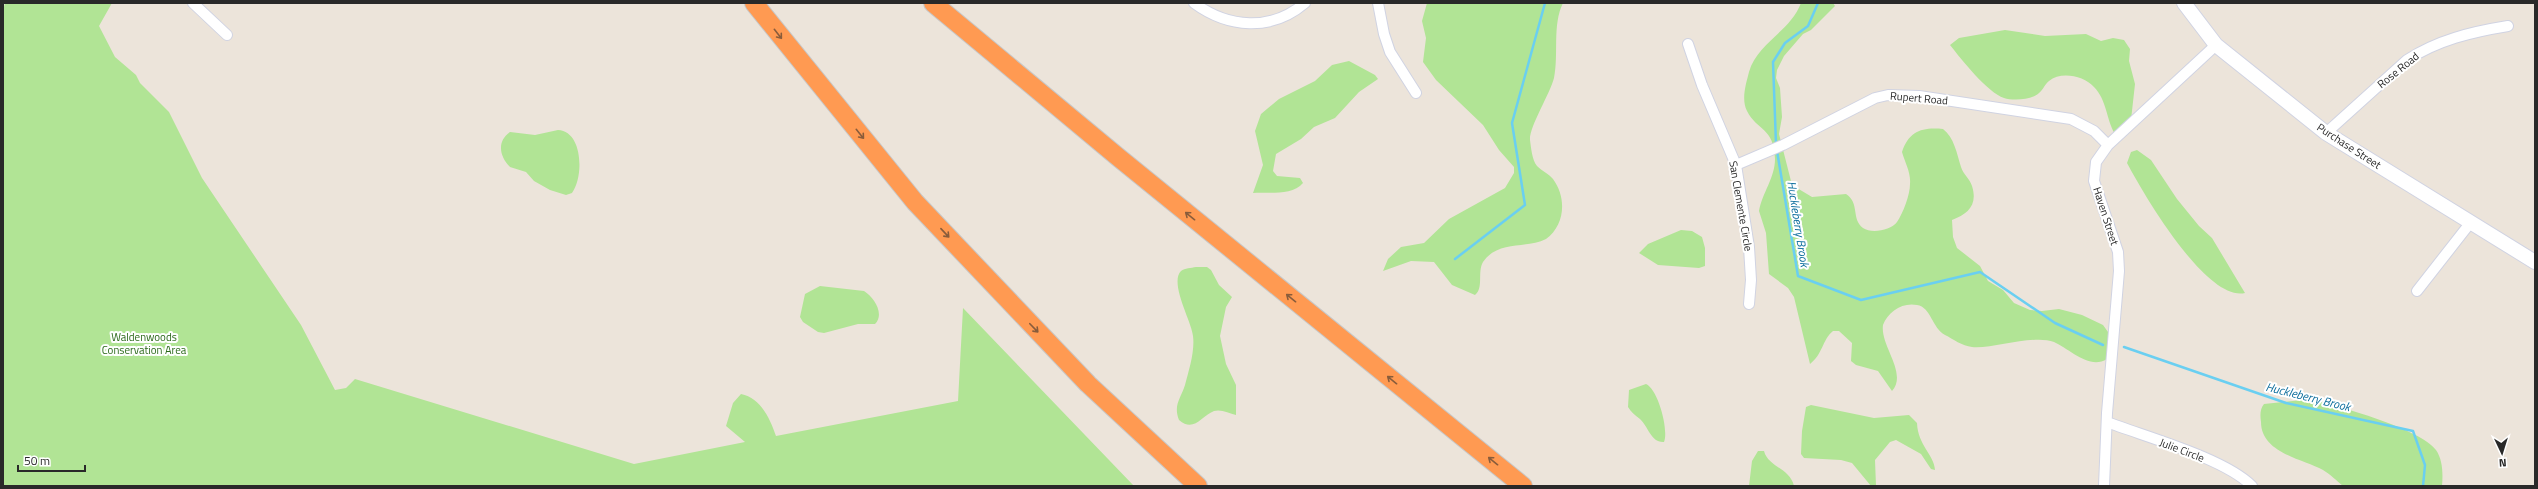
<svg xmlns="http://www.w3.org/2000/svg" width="2538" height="489" font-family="'Titillium Web',sans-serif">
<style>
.green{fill:#b1e495}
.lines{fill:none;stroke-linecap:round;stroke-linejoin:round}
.stream{stroke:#6acff1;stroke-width:2.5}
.minor-casing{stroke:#d0d3e2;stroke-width:12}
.secondary-casing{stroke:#d0d3e2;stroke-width:16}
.motorway-casing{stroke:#c7c7c7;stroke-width:20}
.minor{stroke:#fff;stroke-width:10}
.secondary{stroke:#fff;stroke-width:14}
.motorway{stroke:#ff9a52;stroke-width:18}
.oneway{stroke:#895c3b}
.labels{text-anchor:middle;stroke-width:4;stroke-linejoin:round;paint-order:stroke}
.street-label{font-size:11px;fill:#292929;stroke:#fff}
.park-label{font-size:11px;fill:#296718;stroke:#fff}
.water-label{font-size:12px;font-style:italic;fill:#0a6c9c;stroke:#fff}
</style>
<rect width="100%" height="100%" fill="#ece4da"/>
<!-- green -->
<path class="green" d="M5,3H112L99,26L115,57L136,75L140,83L169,112L202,178L301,325L335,390L346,388L355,379L634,464L745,442L726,426L733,403L741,394C761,398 770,419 776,436L958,401L963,308L1134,486H3V11Z
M1427,3H1563C1552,25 1559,54 1554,78C1550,94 1529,127 1530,140C1531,147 1532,160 1537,166C1542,171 1549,174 1553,179C1567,198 1565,225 1546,239C1526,249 1498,240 1483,262C1477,272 1484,288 1475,295L1452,285L1434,262L1411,261L1383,271L1388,259L1401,247L1424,243L1449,219L1505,188L1514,173V167L1499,150L1483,125L1436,80L1423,62L1426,38L1422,21Z
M1801,3H1833L1835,6L1811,30L1803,34L1784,56L1777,70L1776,78L1780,88L1782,117L1779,134L1792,185L1812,197L1846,194C1860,203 1851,219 1863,228C1872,234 1891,230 1897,222C1903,213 1910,195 1910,184C1911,172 1905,163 1902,152C1909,131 1922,127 1943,129C1954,137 1957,154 1961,167C1963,174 1970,179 1972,186C1978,205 1968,214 1952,220L1953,237L1957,248L1980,266L1988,281L2003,290L2014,303L2030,310L2042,311L2059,309L2082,315L2103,325L2113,339L2107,359C2089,370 2070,349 2054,342C2034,334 1994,349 1972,347C1962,346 1953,339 1945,335C1932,328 1931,307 1917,305C1902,302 1888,312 1883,325C1880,346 1908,373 1892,391L1878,371L1856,365L1851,361L1852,343L1839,331H1833C1822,340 1823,354 1810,364L1794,297L1788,288L1769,274L1766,233L1759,211C1762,193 1775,178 1775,159C1774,127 1757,131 1747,111C1741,99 1746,84 1749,72C1757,43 1790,32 1801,3Z
M2005,30L2045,36L2086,34L2101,41L2113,38L2124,40L2130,49L2129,61L2135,84L2130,129L2115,134C2106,119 2107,100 2094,87C2084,76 2061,71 2049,81C2045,84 2043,90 2039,93C2032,100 2013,101 2004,98C1988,93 1961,59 1950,45L1959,38Z
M1349,61L1375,75L1378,79L1359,92L1335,118L1314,127L1301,139L1276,154L1273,171L1277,176L1300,178L1303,183C1292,196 1269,192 1253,193L1263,165L1255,131L1261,114L1279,99L1315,81L1332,65Z
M558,130C583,131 584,177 572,193L566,195L550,190L534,181L526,172L510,167C499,156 497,141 510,132L535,135Z
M2137,150L2151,160L2177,199L2199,226L2212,238L2245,293C2206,302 2143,193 2127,163L2131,152Z
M1681,230L1692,231L1702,237L1705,248V266L1699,268L1658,265L1639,253L1648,244Z
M1196,267H1207L1211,270L1219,285L1232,297L1226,307L1220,336L1226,364L1236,385V415C1229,413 1221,409 1214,411C1201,416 1194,433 1179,420C1173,405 1181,398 1185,385C1189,370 1195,351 1193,336C1192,322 1169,283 1181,271C1185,268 1191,268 1196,267Z
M820,286L864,291C874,297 885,314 875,324H858L824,333L818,332L803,322L800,317L805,294Z
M1646,384C1658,389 1669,430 1664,442C1651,443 1648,426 1640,419C1635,415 1631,412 1628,407L1629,390Z
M2311,399C2338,406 2421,429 2436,450C2443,460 2443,475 2442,486H2343C2337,481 2330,474 2323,470C2303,459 2261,453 2261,422C2260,415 2260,409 2264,404Z
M1811,405L1874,418L1909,415L1917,423C1918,446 1934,454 1935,470L1931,469L1921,454L1896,440L1890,442L1875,460L1876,486H1871L1852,463L1841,460L1804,458L1801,454L1802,431L1806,407Z
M1758,451H1764C1768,467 1790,468 1794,486H1749L1752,461Z"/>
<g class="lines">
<!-- stream -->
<path class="stream" d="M1776,144L1773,62L1785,43L1808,26L1818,3
M1777,151L1798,276L1861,300L1980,272L2055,323L2103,345
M1455,259L1525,205L1512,123L1545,3
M2124,347L2286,403L2413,431L2425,465L2423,486"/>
<!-- minor casing -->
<g class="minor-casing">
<path id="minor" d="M193,3L227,35
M1194,3C1228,28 1271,32 1305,3
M1378,3L1384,34L1390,52L1416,93
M1688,44L1702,85L1736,165L1749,247L1751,280L1749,304
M2326,133L2407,60C2438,40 2471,32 2508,26
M1736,165L1783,145L1875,98L1888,95L1919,96L2071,119L2094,131L2108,145
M2417,291L2471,222
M2107,422C2146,437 2224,458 2252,486
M2104,486L2107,413L2119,271L2118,252L2094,181L2096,162L2108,145L2216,45"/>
</g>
<!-- secondary casing -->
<g class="secondary-casing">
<path id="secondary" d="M2184,3L2216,45L2326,133L2535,262"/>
</g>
<!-- motorway casing -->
<g class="motorway-casing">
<path id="motorway" d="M754,3L915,202L1088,384L1198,486
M933,3L1118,157L1523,486"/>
</g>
<!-- minor -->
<use href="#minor" class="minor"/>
<!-- secondary -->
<use href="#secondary" class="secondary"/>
<!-- motorway -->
<use href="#motorway" class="motorway"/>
</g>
<!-- one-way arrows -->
<defs><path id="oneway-shaft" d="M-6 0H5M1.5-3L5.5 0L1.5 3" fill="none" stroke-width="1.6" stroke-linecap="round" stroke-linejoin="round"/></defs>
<g class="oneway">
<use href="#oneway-shaft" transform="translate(778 34) rotate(52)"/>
<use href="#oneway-shaft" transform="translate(860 134) rotate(51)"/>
<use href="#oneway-shaft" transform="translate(1190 216) rotate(-141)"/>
<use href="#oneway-shaft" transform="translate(945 233) rotate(47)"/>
<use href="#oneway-shaft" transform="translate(1291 298) rotate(-141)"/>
<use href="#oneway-shaft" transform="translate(1034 328) rotate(46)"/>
<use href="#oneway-shaft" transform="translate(1392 380) rotate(-141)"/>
<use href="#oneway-shaft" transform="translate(1493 461) rotate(-141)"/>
</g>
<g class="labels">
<!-- street labels -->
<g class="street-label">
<text transform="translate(2398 70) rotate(-39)" y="4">Rose Road</text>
<text transform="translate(1919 98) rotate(5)" y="4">Rupert Road</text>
<text transform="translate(2349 146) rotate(33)" y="4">Purchase Street</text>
<text transform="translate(1741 206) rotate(80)" y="4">San Clemente Circle</text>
<text transform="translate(2106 216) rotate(72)" y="4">Haven Street</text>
<text transform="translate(2182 450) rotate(21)" y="4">Julie Circle</text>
</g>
<!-- park labels -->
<g class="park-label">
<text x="144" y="341">Waldenwoods<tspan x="144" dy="13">Conservation Area</tspan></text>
</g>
<!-- water labels -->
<g class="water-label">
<text transform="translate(1798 224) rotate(81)" y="4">Huckleberry Brook</text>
<text transform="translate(2308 397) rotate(14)" y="4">Huckleberry Brook</text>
</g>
</g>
<!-- border -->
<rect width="2538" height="489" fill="none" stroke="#292929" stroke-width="8"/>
<!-- north arrow -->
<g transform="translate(2502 453) rotate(176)" stroke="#ffffff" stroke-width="3" paint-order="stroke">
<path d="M0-3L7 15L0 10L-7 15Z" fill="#292929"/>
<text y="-6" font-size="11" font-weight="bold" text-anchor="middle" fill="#292929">N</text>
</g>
<!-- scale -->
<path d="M18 465v6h67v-6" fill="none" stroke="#292929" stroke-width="2"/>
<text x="24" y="465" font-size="12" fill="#292929" stroke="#ffffff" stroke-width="3" paint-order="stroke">50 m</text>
</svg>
